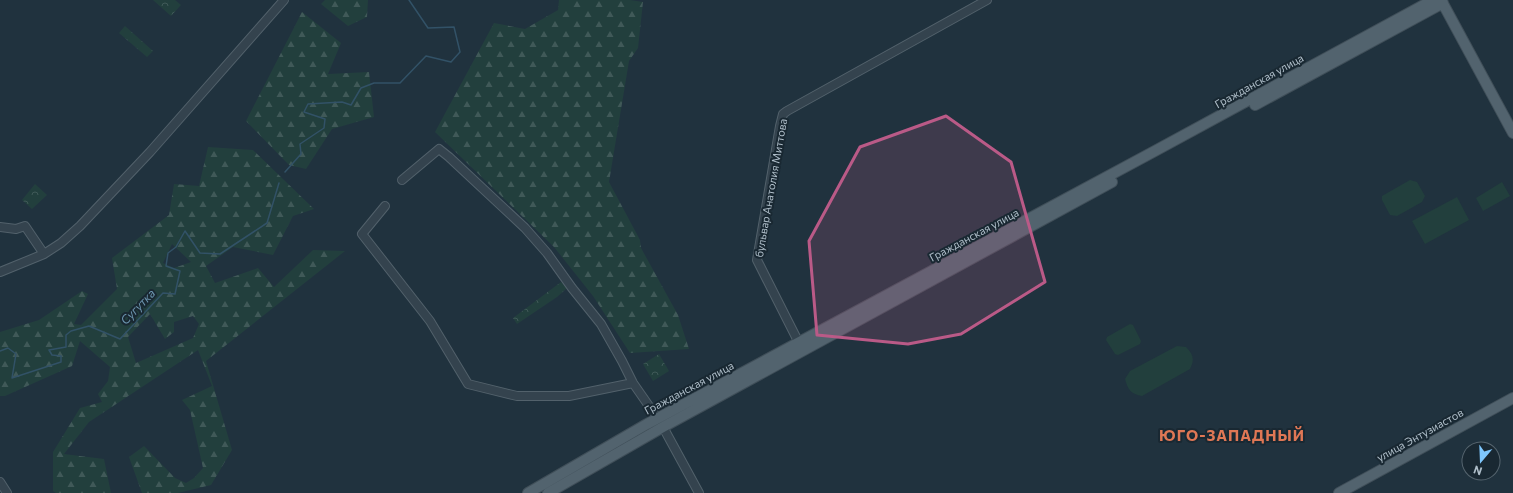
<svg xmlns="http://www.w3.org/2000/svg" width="1513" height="493" font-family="Commissioner,sans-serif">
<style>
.forest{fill:url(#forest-firs);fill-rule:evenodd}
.park{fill:url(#park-crowns)}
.pitch{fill:#223f3d}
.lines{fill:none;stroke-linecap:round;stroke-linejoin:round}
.stream{stroke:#325267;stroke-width:1.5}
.minor-casing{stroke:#52616b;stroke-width:10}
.major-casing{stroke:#404f59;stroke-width:12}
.minor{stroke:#34434e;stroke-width:8}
.major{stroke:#52636e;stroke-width:10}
.marked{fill:#ba5a87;fill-opacity:0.2;stroke:#ba5a87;stroke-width:3;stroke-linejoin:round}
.labels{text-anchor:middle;stroke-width:4;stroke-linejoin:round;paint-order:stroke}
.street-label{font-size:11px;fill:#afbec9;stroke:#192832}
.water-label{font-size:12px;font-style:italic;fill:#6d96b0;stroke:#192832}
.district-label{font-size:15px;font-weight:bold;letter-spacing:1px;fill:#df7755;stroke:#192832}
</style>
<defs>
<pattern id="forest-firs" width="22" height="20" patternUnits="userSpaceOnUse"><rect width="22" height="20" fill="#223f3d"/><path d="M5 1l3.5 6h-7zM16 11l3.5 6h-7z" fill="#405958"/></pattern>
<pattern id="park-crowns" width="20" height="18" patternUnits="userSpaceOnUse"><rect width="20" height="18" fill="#223f3d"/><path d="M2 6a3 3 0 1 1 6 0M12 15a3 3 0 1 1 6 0" fill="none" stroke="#405958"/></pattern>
</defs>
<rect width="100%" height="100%" fill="#20323e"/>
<!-- forest -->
<path class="forest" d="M325,0H368L367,17L348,26L321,4Z
M559,0H630L643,2L638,48L629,61L609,182L640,240L641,248L678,315L689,349L630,353L593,296L554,247L435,132L494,23L525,29L558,10Z
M302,12L341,43L328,74L369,72L374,117L332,129L306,169L289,165L246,121Z
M208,147L253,150L314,209L293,216L273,255L233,247L206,266L215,283L258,268L274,287L313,250L345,251L206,361L232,450L211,485L178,493H142L129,457L144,446L175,478L186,483L194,478L203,468L190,410L182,400L212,386L198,350L89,422L64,454L104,459L111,493H56L53,491V452L80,408L102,402L98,394L108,381L110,367L80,341L72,366L5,396H0V332L39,320L82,291L88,294L74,324L81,325L117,289L112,258L169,215L174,184L199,186ZM172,244L191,262L174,268L163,263ZM150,314L165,339L174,332V322L193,316L199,324L193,338L136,363L128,337Z"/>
<!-- park -->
<path class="park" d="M153,0H175L181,5L171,16Z
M125,26L153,51L147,57L119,33Z
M35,184L47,195L32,209L22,200Z
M561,282L567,288L557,297L517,324L513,318Z
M659,354L669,371L653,381L643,364Z"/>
<!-- pitch -->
<path class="pitch" d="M1410,180L1417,182L1425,196L1422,202L1397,216L1390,215L1382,200V196Z
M1502,182L1510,196L1483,211L1476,198Z
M1457,197L1469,220L1425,244L1412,221Z
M1130,324L1133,325L1141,341L1140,344L1118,355L1115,354L1106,340L1107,337Z
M1177,346L1186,347C1193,354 1195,359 1190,369L1142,396C1131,394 1128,390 1125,379L1130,371Z"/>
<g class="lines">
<!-- stream -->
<path class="stream" d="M285,172L301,154L300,144L324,128L325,119L304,112L308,104L342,102L351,105L361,88L374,83H400L426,56L451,62L460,52L454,27L428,28L409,0
M0,351L8,348L16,354L12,378L61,362V356L52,355L49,350L66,347V335L71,331L89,326L120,339L163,293L175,294L180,271L166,266L168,253L176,247L185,231L200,253L220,254L267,223L279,183"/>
<!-- minor casing -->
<g class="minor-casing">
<path id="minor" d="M402,180L439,149L449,157L525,228L547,253L572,288L601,324L622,361L633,383L658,419
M385,206L362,234L430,321L468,384L517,396H569L633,383
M0,227L16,229L25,226L44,254
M0,272L44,254L61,243L80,226L150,152L284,0
M799,343L757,260L780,126L783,114L787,111L987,0
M663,427L699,493
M0,482L7,493"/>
</g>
<!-- major casing -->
<g class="major-casing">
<path id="major" d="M1441,0L1513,133
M1255,105L1443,3
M528,493L647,424L1153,152L1433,0
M548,493L663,427L1112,182
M1339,493L1513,398"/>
</g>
<!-- minor -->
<use href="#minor" class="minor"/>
<!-- major -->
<use href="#major" class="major"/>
</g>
<!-- marked area -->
<path class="marked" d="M946,116L1011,162L1045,282L961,334L908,344L817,335L809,241L860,147Z"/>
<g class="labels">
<!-- street labels -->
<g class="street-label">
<text transform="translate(1259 81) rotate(-29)" y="4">Гражданская улица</text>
<text transform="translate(771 188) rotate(-80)" y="4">бульвар Анатолия Миттова</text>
<text transform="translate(974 235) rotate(-28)" y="4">Гражданская улица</text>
<text transform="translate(689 388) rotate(-28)" y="4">Гражданская улица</text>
<text transform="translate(1420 435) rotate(-29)" y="4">улица Энтузиастов</text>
</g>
<!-- water labels -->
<g class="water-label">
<text transform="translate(138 307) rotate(-46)" y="4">Сугутка</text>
</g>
<!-- district labels -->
<g class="district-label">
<text x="1232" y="441">ЮГО-ЗАПАДНЫЙ</text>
</g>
</g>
<!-- north arrow -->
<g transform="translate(1481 461) rotate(199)"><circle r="19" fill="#192832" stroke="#55646e"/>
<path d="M0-3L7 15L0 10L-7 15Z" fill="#7fc8ff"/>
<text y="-6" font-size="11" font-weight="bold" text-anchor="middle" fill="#afbec9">N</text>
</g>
</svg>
